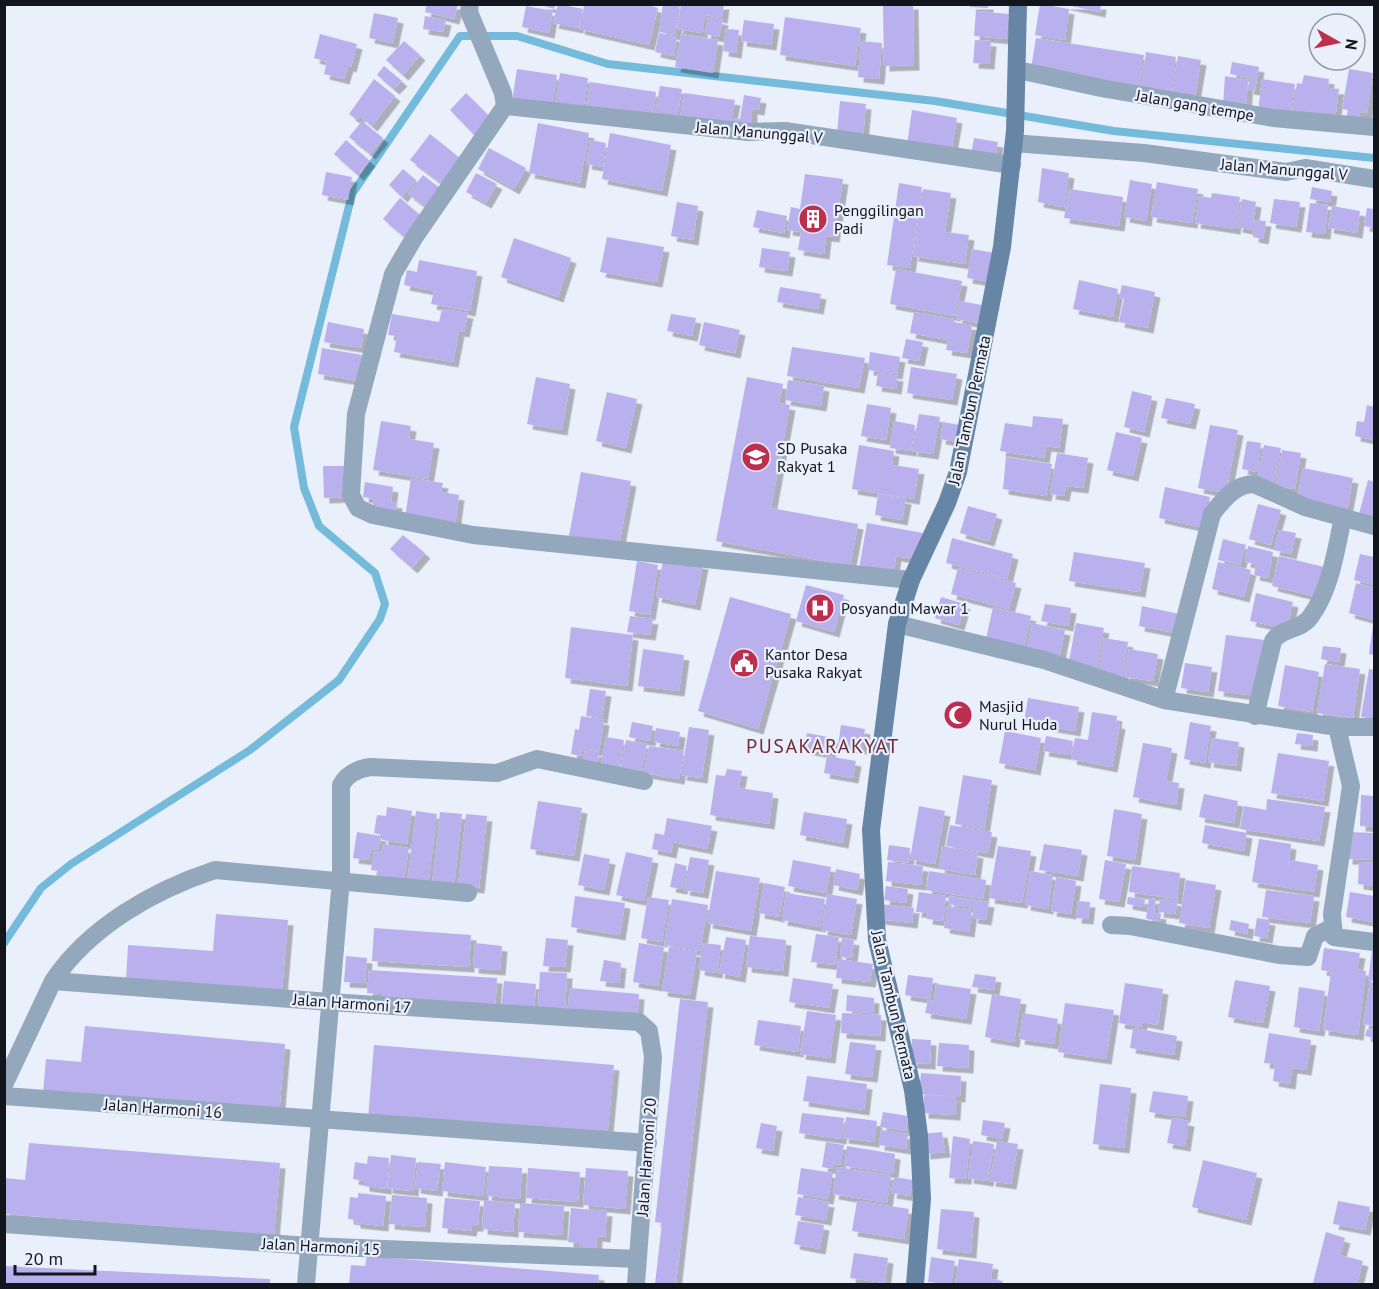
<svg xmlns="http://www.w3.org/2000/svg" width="1379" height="1289" font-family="'PT Sans',sans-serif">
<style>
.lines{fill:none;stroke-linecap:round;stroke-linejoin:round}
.stream{stroke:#73badb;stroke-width:8}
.building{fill:#b9b0ed;filter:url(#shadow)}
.street{stroke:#94a8bd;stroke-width:18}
.secondary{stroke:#6785a4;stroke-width:18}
.labels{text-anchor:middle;stroke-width:4.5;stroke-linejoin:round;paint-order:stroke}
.street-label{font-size:16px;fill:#13151c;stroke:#eaeffc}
.poi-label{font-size:16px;fill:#13151c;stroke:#eaeffc;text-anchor:start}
.quarter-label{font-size:20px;letter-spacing:1.5px;fill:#712a36;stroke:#eaeffc}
</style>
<defs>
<filter id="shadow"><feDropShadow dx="5.5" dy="5.5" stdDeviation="0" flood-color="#0004"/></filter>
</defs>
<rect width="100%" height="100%" fill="#eaeffc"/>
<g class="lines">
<!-- stream -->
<path class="stream" d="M4,943L41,888L71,864L250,750L339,680L380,619L385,604L375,573L319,526L304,488L294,427L352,194L460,36H517L608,64L935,101L1114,131L1374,158"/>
</g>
<!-- building -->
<path class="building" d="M427,4H458L454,19L425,12Z
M538,4H555L554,9Z
M558,4L583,9L578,28L553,23Z
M580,4H645L658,8L649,45L579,29L584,7Z
M663,4H680L675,35L659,32Z
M681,4H724L722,18L705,15L702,33L677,29Z
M883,4H913L914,65L884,66Z
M971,4H988V8L970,7Z
M1040,4L1069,9L1065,40L1035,35Z
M1062,4H1101L1100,12Z
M526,6L553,11L549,33L522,27Z
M976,11L1009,14L1006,39L974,36Z
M374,13L398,18L393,43L369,38Z
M425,16L446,20L443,32L423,29Z
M708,17L723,20L719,37L705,34Z
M785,17L861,28L855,66L780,55Z
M744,20L774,24L771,45L741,41Z
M726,29L739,30L736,53L723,51Z
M659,33L677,37L674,56L655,52Z
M320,34L357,44L351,67L348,66L344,79L324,74L327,62L314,58Z
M681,34L718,40L713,73L675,67Z
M1036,38L1144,55L1139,86L1031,68Z
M975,40L991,41L989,64L973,63Z
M404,41L420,55L403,75L386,60Z
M861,41L882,43L879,79L858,77Z
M1146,52L1176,57L1171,91L1141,87Z
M1178,56L1201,60L1195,96L1172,93Z
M1232,62L1259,67L1255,90L1248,89L1250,78L1230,74Z
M384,66L402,81L394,89L377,75Z
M517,69L557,75L552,107L512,101Z
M1349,69L1373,73L1367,113L1360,112L1358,122L1346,120L1348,110L1342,109Z
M560,73L588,78L583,111L555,106Z
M1304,75L1329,79L1328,88L1339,89L1335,119L1292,112L1297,83L1302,84Z
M1225,76L1248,80L1246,107L1223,106Z
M374,79L395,96L372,126L360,116L357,120L349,114Z
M1262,79L1295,84L1290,117L1258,112Z
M590,82L656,92L653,117L586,107Z
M660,86L682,89L676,124L654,120Z
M466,93L492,119L475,136L450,110Z
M684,93L735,100L730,126L680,118Z
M744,95L761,98L759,110L752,109V131L732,128L734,118L740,119Z
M840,101L866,104L863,137L837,134Z
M912,110L957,118L951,153L907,145Z
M362,121L383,138L370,154L349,137Z
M538,123L589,133L580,183L529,173Z
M610,133L671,145L662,191L602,179Z
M430,134L465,162L446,187L410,160Z
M974,138L998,142L995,159L971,155Z
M346,140L370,161L358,175L334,154Z
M590,140L606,143L603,167L586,164Z
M489,148L526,168L514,189L478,169Z
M1042,168L1069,173L1064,207L1038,202Z
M403,169L416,180L402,197L389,185Z
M326,172L352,177L348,200L322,195Z
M476,173L497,184L486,203L466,192Z
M805,174L843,179L834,237L826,236L824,254L798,250L801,232L787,230L791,207L800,209Z
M423,175L445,192L431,211L408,194Z
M1130,180L1152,184L1146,221L1124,217Z
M1157,182L1198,189L1192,223L1151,217Z
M899,183L922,187L910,268L887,265Z
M1312,187L1332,191L1330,202L1310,199Z
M923,189L951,193L945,232L969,235L965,264L913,256Z
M1069,189L1123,197L1119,226L1064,218Z
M1212,193L1240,197L1235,229L1195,223L1199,196L1211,198Z
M400,198L425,219L408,240L383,219Z
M1242,199L1256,202L1252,230L1237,227Z
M1274,199L1300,202L1296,227L1270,223Z
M677,202L698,206L693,240L671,236Z
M1310,203L1328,205L1325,234L1306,232Z
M1332,206L1360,211L1357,233L1328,228Z
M1367,208L1374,209V228L1364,226Z
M757,210L787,216L784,233L753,227Z
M1255,220L1266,221L1263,239L1253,237Z
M607,237L664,247L657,282L600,272Z
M514,238L571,258L558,297L501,277Z
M762,248L790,252L787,271L759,267Z
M972,249L995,253L990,282L967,278Z
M419,260L477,271L470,311L431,304L434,291L404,285L407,270L417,272Z
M896,269L962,281L955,316L890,304Z
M1079,280L1118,289L1113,317L1073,309Z
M1122,285L1155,292L1148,328L1119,322L1124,299L1119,298Z
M780,287L821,294L818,309L777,302Z
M960,301L987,306L984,324L956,319Z
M442,309L468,313L464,332L459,331L453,362L394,352L397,336L388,335L392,314L439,322Z
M914,312L954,319V322L972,325L967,353L946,350L948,340L910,333Z
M671,314L696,318L692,336L667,331Z
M328,322L364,329L361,348L324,342Z
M704,322L740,330L735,353L699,345Z
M906,339L923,342L919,361L902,358Z
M792,347L865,358L859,388L787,376Z
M322,348L362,355L358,381L318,374Z
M870,352L900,357L897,374L868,370Z
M911,367L957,374L952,400L907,393Z
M878,373L898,376L896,389L876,386Z
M536,377L570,384L562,430L527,424Z
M747,377L783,384L779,403L790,405L771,508L858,524L850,566L716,541Z
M788,380L824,386L821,406L785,400Z
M1132,391L1152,396L1144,432L1124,427Z
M607,392L637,399L626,448L596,441Z
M1166,398L1195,404L1190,424L1161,418Z
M867,404L891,408L886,440L861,436Z
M1367,405L1374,407V440L1355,436L1357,421L1364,422Z
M919,414L940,417L933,454L912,451Z
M1033,416L1063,419L1059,448L1046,446L1044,458L1000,451L1005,423L1032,427Z
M381,421L411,426L409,439L434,443L428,479L373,470Z
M894,421L915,425L911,451L890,448Z
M943,422L966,426L964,443L940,439Z
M1210,425L1238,430L1226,493L1198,488Z
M1116,432L1142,438L1133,476L1107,470Z
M1247,441L1261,443L1257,472L1242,469Z
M859,445L894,451L892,465L919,469L914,499L852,489Z
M1264,445L1281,448L1274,485L1257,482Z
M1282,450L1301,453L1295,489L1276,486Z
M1057,453L1088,458L1083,488L1066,486L1064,496L1050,494Z
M1006,457L1052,464L1046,496L1003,489Z
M323,466H345V497L324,498Z
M1303,468L1353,478L1347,510L1297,500Z
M581,472L631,481L619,545L569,536Z
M411,478L443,483L441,492L459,495L455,525L405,518Z
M1368,480L1374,482V518L1359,514Z
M365,482L393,487L391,502L397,503L395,515L372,511L374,499L363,497Z
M1165,487L1210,497L1204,528L1159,518Z
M878,494L906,499L902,520L875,515Z
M1258,504L1281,510L1271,545L1249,539Z
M968,506L997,514L989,541L960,533Z
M867,523L923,533L918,560L896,556L893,574L859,569Z
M1279,530L1296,533L1291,554L1274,550Z
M403,535L425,553L412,568L390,549Z
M952,538L1013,554L1007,579L946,563Z
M1223,539L1246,545L1240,565L1218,560Z
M1248,546L1273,552L1268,578L1254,575L1256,564L1245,562Z
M1074,552L1145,563L1140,592L1069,581Z
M1360,554L1374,557V585L1354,580Z
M664,556L703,564L695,605L656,597Z
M1279,556L1324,567L1317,597L1272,586Z
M637,561L658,565L650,615L629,611Z
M1218,562L1251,570L1244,597L1212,589Z
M958,568L1016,583L1009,609L951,594Z
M1356,583L1374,588V620L1349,613Z
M806,585L844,595L834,632L796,621Z
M1256,593L1293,602L1287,629L1250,621Z
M730,597L791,614L758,729L698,711Z
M941,597L965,604L959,625L935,618Z
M1045,604L1071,608L1068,626L1041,621Z
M1142,606L1179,614L1175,633L1139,626Z
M993,607L1031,616L1023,652L985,643Z
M630,616L653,619L650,635L627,632Z
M1032,623L1065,630L1059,660L1026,654Z
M1076,623L1104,628L1096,672L1068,667Z
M1373,625H1374V655L1369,654Z
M571,627L633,635L627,686L565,678Z
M1226,635L1265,640L1257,696L1218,691Z
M1104,638L1128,642L1122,678L1098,674Z
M1323,646L1341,648L1339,662L1321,659Z
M643,649L684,655L679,691L638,686Z
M1129,649L1158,654L1153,681L1124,677Z
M1185,663L1212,667L1208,692L1181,688Z
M1325,664L1360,669L1353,718L1317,713Z
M1285,665L1319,672L1312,712L1278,706Z
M1369,669L1374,670V719L1361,717Z
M590,689L606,691L602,718L586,716Z
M1028,698L1079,707L1075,731L1024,722Z
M1092,712L1117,716L1116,723L1120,724L1112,767L1071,759L1075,738L1088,740Z
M581,716L604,720L599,751L583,748L581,756L571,754L575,729L579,730Z
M632,722L653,726L650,741L629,737Z
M1190,722L1211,726L1205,763L1184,759Z
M841,725L865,729L862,749L838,746Z
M689,727L709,730L702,778L681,775Z
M656,728L680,732L678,746L654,742Z
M1005,731L1041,738L1035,770L999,763Z
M807,733L833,738L830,754L804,749Z
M1297,733L1313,735L1312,746L1295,744Z
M1046,736L1073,741L1071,755L1043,751Z
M606,737L624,740L620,767L601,764Z
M1212,738L1239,742L1236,766L1208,762Z
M626,740L647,744L642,771L621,768Z
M1143,743L1172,748L1166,781L1179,783L1176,805L1133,797Z
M649,746L684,751L679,779L644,773Z
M585,750L599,752L597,768L582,765Z
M1278,753L1329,761L1323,801L1271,793Z
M827,756L856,761L853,778L824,773Z
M727,769L742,771L739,788L773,793L769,824L710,815L716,775L725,776Z
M963,775L992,780L984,829L955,824Z
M1204,794L1238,801L1234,823L1199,817Z
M1361,795L1374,796V827L1360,826Z
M1267,799L1325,807L1319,841L1240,829L1244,806L1266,810Z
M538,801L582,808L574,856L530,849Z
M919,806L945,811L935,864L910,859Z
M387,807L412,811L407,844L382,840L383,835L374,833L377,815L386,816Z
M1114,809L1142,814L1135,860L1107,856Z
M416,811L437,814L428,886L407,884Z
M440,812L462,814L454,887L432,885Z
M804,812L847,819L843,843L800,835Z
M466,814L487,816L479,888L458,886Z
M667,818L712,826L707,849L673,842L671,853L652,849L655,833L664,835Z
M950,825L992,832L988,853L946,846Z
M1205,825L1247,833L1244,851L1202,843Z
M357,832L381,836L378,850L371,849L369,860L353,858Z
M1348,832L1374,833V860L1347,859Z
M1259,839L1291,844L1288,868L1290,860L1318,865L1314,892L1252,882Z
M383,844L409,848L404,880L378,876L379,871L371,870L374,851L382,852Z
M1044,844L1082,850L1078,876L1039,870Z
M889,845L910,848L908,863L887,860Z
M942,846L978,853L975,875L939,869Z
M998,846L1031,851L1022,903L989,898Z
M626,852L653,858L644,901L616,895Z
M584,854L610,859L604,890L578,885Z
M690,857L709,860L703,893L684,890Z
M793,860L831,867L826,893L788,886Z
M1105,860L1126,864L1119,902L1099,899Z
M888,862L923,866L921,885L886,881Z
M1359,862L1374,863V886L1358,884Z
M675,863L687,866L682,889L670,887Z
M1132,866L1180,873L1177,899L1129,892Z
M836,869L860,874L857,890L833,885Z
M716,871L760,878L751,931L707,923Z
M929,871L986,880L983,899L926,890Z
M1030,871L1053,875L1048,909L1025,905Z
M1056,877L1076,881L1071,914L1051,911Z
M1186,880L1216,885L1209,928L1179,923Z
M764,883L785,887L779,917L759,913Z
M886,886L908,889L906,903L884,900Z
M1266,890L1314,896L1310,923L1262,917Z
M919,892L946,896L943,921L927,919L928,913L916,912Z
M1350,892L1374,896V922L1346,917Z
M786,893L825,899L820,927L782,920Z
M827,894L857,899L851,935L822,930Z
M575,896L625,903L620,935L571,927Z
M949,896L989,902L986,920L972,918L974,908L948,904Z
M648,897L669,900L662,942L641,938Z
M1128,897L1145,899L1144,907L1127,904Z
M1149,898L1156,899L1154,913L1161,914L1160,921L1146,919Z
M672,899L708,905L700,951L664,945Z
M1160,899L1178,901L1175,914L1158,912Z
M1078,901L1090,902L1088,919L1076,918Z
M881,904L914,908L912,923L879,919Z
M947,906L972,910L969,932L944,928Z
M216,914L288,920L282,991L126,980L128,945L213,951Z
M1257,918L1270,920L1267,938L1254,936Z
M1231,920L1249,924L1247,934L1229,930Z
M374,928L471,935L469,967L372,961Z
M816,934L839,937L835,965L811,962Z
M750,936L786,940L783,971L746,967Z
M726,937L746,940L740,977L719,973Z
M546,938L568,940L565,967L543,966Z
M842,938L854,940L852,958L840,957Z
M475,943L502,946L500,970L473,968Z
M639,943L664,947L658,986L633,982Z
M703,943L721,945L717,973L699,970Z
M1373,943H1374V981L1368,980Z
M669,947L697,952L690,995L662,991Z
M1324,948L1360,953L1357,969L1366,971L1358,1035L1323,1030L1331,972L1321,970Z
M346,956L367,958L365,983L344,982Z
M838,959L873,964L870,982L836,978Z
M604,960L621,963L619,983L600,981Z
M369,970L497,978L495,1011L382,1004V994L367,993Z
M540,972L567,973L565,1011L538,1010Z
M975,974L996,977L994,990L972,987Z
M908,975L933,978L930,999L905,995Z
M793,978L833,984L829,1008L789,1002Z
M1235,980L1270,986L1263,1023L1228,1017Z
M504,981L536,984L534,1013L501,1010Z
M1370,982L1374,983V1026L1363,1024Z
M1125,983L1163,989L1158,1025L1142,1022L1141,1027L1119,1023Z
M936,984L971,989L966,1019L925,1013L928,1000L934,1001Z
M1299,987L1325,991L1319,1031L1294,1027Z
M570,988L639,994L637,1019L567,1014Z
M992,994L1021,999L1014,1042L985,1037Z
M847,995L874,998L873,1013L846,1011Z
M680,999L708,1002L676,1284H655L662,1223L655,1222Z
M1065,1003L1114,1010L1106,1059L1058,1052Z
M807,1011L836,1015L830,1058L800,1054Z
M842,1013L881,1015L880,1036L841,1033Z
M1023,1013L1058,1019L1054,1044L1019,1039Z
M758,1020L801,1026L798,1052L754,1045Z
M85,1026L285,1044L279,1115L43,1094L46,1059L81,1062Z
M1133,1028L1177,1036L1174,1055L1130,1048Z
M1367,1029L1374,1030V1038L1365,1036Z
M1269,1033L1311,1040L1306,1070L1292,1068L1290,1084L1273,1081L1275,1064L1264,1063Z
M912,1039L931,1040L930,1064L911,1063Z
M850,1042L876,1045L872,1077L845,1074Z
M939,1043L969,1045L968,1068L937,1066Z
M374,1045L614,1065L607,1138L368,1119Z
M921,1073L961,1076L960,1097L919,1094Z
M807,1076L867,1084L864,1110L803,1101Z
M1100,1084L1131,1088L1124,1148L1093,1144Z
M1153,1091L1188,1096L1185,1117L1149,1112Z
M924,1095L956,1097L955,1115L923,1113Z
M883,1112L908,1116L906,1131L880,1127Z
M802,1113L844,1118L841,1139L799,1133Z
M846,1117L877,1121L874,1142L843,1138Z
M1172,1118L1189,1121L1185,1146L1167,1143Z
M983,1120L1005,1123L1002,1139L981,1135Z
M761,1123L777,1126L773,1151L756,1148Z
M881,1130L908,1134L906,1149L879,1145Z
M942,1132L945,1152L925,1154L923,1134Z
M953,1136L970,1139L966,1179L949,1178Z
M973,1141L994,1144L988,1181L968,1178Z
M997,1141L1018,1144L1011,1184L990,1181Z
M826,1142L844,1145L840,1165L834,1164L833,1169L822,1167Z
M29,1143L280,1163L274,1235L4,1214V1178L25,1180Z
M847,1146L895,1154L893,1173L844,1166Z
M391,1155L416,1158L413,1191L387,1188Z
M368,1156L389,1158L386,1189L364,1186V1181L353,1179L355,1162L367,1164Z
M1203,1160L1257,1173L1246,1220L1192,1207Z
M418,1162L441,1164L437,1191L415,1188Z
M445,1162L486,1167L483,1196L442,1191Z
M489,1166L522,1168L520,1199L486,1196Z
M837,1167L891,1175L887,1203L833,1194Z
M528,1168L580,1172L578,1202L526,1198Z
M586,1168L628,1171L625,1209L583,1205Z
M801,1168L833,1173L828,1199L797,1194Z
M894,1177L913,1180L910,1196L891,1193Z
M358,1193L386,1196L383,1226L355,1223V1220L348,1219L350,1197L358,1198Z
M392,1195L427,1198L425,1227L389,1224Z
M798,1197L829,1202L826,1220L795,1215Z
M445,1198L480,1201L478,1226H472L471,1231L442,1228Z
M484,1200L515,1203L513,1232L482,1229Z
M857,1201L909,1209L904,1239L852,1231Z
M1338,1201L1370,1207L1365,1230L1333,1224Z
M520,1203L564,1206L562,1235L518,1232Z
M571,1208L607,1211L605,1237L597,1236L596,1252L579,1251V1243L568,1242Z
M941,1209L974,1212L971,1253L937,1249Z
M798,1221L824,1225L820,1249L794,1244Z
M1326,1232L1345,1238L1340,1255L1363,1261L1357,1284L1313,1283Z
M854,1253L888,1258L885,1283L850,1278Z
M367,1256L599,1275L598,1284H349L351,1265L365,1266Z
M931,1257L955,1261L951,1284L928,1282Z
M959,1259L993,1264L991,1279L1003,1281L1002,1284H955Z
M4,1266L270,1279V1284H4Z"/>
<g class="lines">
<!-- street -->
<path class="street" d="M470,4L469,12L503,93L505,106L414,238L393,274L356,414L351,495L358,508L373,515L473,535L911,580
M1018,70L1101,88L1273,118L1374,127
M505,106L748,132L785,131L1012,165
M1014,143L1144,153L1286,172L1305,168L1374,179
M897,624L1044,660L1164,700L1337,727H1374
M1164,700L1212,514C1223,500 1235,484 1254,484L1305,507L1374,526
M1255,716L1273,641C1282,627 1301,631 1311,616C1331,588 1336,550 1343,517
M1337,727L1351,786L1332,914L1334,937L1374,942
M1111,925L1130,926L1279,955L1308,957L1315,936L1333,927
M53,981L330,1002L639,1022L649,1031L653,1057L636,1284
M4,1085L53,981C89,927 154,890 215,870L468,893
M4,1096L648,1143
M4,1224L309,1246L638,1259
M306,1284L341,879V785C347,774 357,769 370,767L497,773L537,759L644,781"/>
<!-- secondary -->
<path class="secondary" d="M915,1284L922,1199L919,1136L913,1090L877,940L871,830L897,624L911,580L947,503L958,472L1002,247L1015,131L1018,4"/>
</g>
<!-- icons -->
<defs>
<g id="building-disc" transform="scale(1.5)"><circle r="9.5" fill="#be2e4f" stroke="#eaeffc"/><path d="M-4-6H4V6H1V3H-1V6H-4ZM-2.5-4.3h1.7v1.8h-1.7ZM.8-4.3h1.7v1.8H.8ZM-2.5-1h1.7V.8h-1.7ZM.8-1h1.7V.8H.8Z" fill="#fff"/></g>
<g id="school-disc" transform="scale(1.5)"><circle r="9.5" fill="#be2e4f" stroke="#eaeffc"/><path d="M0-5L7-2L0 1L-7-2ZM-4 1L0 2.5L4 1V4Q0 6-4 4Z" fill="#fff"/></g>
<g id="hospital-disc" transform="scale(1.5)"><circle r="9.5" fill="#be2e4f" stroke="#eaeffc"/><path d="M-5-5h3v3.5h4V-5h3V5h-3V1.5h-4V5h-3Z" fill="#fff"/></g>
<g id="civic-disc" transform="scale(1.5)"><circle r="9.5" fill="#be2e4f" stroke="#eaeffc"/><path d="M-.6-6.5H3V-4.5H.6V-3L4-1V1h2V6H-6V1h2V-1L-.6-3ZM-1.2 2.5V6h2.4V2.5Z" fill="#fff"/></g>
<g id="mosque-disc" transform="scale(1.5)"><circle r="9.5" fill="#be2e4f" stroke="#eaeffc"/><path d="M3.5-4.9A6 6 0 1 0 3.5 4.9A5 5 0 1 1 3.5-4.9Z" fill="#fff"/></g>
</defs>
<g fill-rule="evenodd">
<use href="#building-disc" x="813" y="219"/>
<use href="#school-disc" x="756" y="457"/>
<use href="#hospital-disc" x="820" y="608"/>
<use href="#civic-disc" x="744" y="663"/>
<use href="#mosque-disc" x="958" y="715"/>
</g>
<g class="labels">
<!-- street labels -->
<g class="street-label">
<text transform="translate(1195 105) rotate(10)" y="6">Jalan gang tempe</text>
<text transform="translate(759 132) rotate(5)" y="6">Jalan Manunggal V</text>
<text transform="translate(1284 169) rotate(5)" y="6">Jalan Manunggal V</text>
<text transform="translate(969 410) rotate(-78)" y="6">Jalan Tambun Permata</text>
<text transform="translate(352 1003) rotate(4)" y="6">Jalan Harmoni 17</text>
<text transform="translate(894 1005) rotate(77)" y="6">Jalan Tambun Permata</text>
<text transform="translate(163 1108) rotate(4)" y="6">Jalan Harmoni 16</text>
<text transform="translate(646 1157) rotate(-86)" y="6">Jalan Harmoni 20</text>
<text transform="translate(321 1246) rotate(3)" y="6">Jalan Harmoni 15</text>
</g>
<!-- poi labels -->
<g class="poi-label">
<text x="834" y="216">Penggilingan<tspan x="834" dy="18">Padi</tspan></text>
<text x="777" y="454">SD Pusaka<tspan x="777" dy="18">Rakyat 1</tspan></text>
<text x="841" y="614">Posyandu Mawar 1</text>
<text x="765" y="660">Kantor Desa<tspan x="765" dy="18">Pusaka Rakyat</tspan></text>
<text x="979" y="712">Masjid<tspan x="979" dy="18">Nurul Huda</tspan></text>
</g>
<!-- quarter labels -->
<g class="quarter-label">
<text x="823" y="753">PUSAKARAKYAT</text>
</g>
</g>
<!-- border -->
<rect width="1379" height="1289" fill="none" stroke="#13151c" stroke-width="12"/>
<!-- north arrow -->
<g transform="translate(1337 42) rotate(99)"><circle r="28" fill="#eaeffc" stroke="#9498a2" stroke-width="1.5"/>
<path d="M0-4.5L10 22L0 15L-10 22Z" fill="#be2e4f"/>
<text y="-9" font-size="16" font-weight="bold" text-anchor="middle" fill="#13151c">N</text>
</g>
<!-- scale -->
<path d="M15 1265v9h80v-9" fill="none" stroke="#13151c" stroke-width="3"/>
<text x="24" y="1265" font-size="18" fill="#13151c" stroke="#eaeffc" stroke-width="4.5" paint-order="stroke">20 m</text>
</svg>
